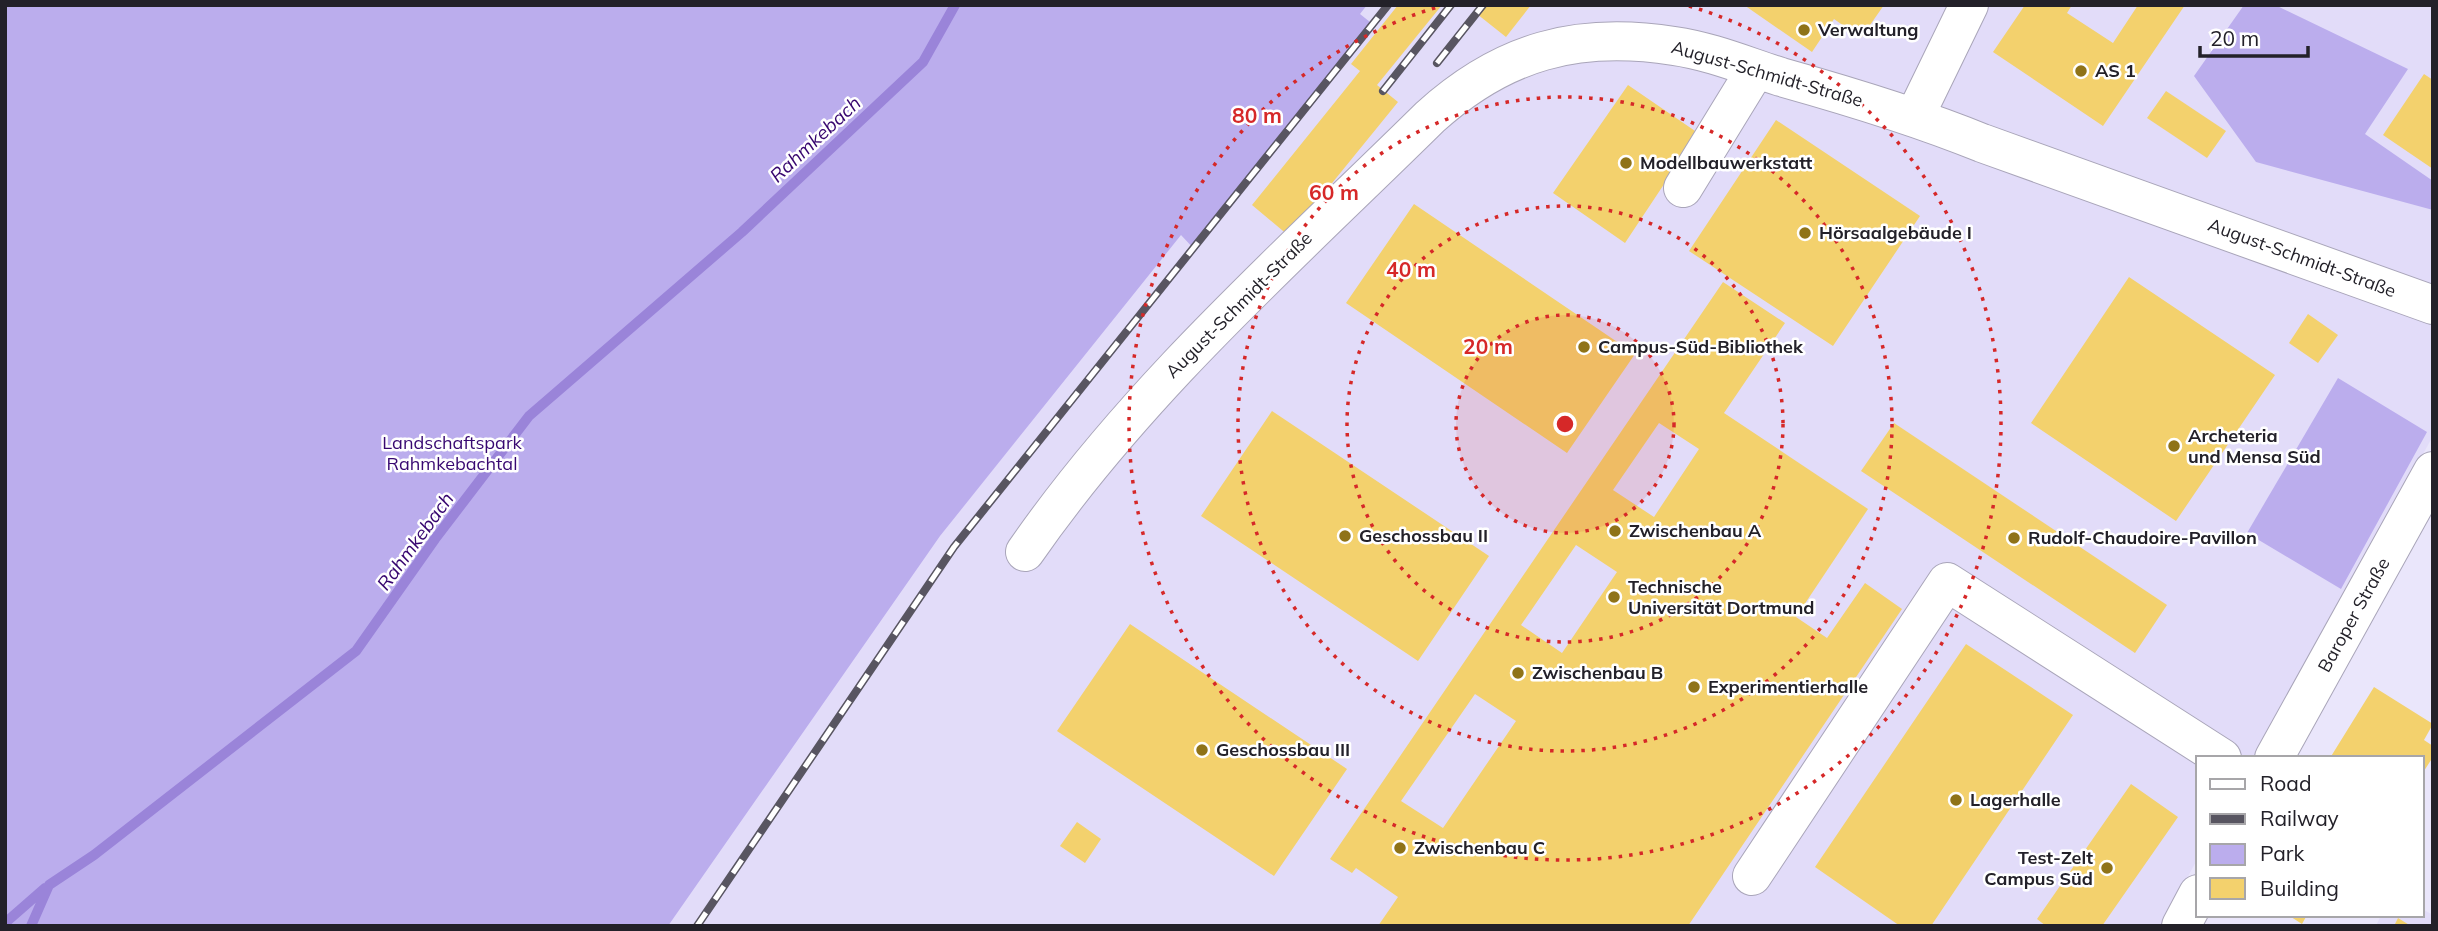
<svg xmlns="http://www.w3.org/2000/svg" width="2438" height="931" font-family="Mulish,sans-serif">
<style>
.built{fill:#e2dcf9}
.green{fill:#bbaded}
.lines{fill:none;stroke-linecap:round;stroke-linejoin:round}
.stream{stroke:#9a84d9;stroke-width:10}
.building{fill:#f3d16d;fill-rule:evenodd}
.minor-casing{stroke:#a9a5b9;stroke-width:40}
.minor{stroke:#fff;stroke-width:38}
.rail-casing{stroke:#585561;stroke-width:8}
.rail{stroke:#fff;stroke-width:5;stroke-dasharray:16;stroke-linecap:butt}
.ring{fill:none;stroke:#d62828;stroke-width:3.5;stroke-dasharray:3.5 7}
.poi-dot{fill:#8f7318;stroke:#fff;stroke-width:2.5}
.labels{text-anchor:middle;stroke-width:5;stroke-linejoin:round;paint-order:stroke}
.poi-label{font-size:18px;font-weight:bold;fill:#232129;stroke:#fff;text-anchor:start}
.street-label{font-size:18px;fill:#232129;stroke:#fff}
.park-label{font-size:18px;fill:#370871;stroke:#fff}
.water-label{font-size:19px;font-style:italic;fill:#36056f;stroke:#fff}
.centre{fill:#d62828;stroke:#fff;stroke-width:3.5}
.ring-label{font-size:21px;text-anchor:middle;font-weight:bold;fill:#d62828;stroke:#fff;stroke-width:5;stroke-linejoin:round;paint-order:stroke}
</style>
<rect width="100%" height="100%" fill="#eae6fb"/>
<!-- built -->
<path class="built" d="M1349,5H2433V436L2254,758H2198V858L2161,926H626Z
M2422,909L2433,915V926H2376L2381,915H2422Z"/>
<!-- green -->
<path class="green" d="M5,5H1367L1360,14L1375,26L1195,250L1181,235L940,536L668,926H5Z
M2244,5H2275L2408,69L2365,134L2433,181V210L2256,162L2194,76Z
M2338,378L2427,432L2341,589L2247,533Z"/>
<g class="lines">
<!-- stream -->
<path class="stream" d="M5,923L45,888
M31,926L49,885L94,855L356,651L435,539L529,416L742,232L923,62L955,5"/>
</g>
<!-- building -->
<path class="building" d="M1398,5H1442L1377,85L1398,102L1289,236L1252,205L1360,71L1351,64Z
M1484,5H1531L1506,37L1477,14Z
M1744,5H1884L1861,38L1834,19L1812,52Z
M2025,5H2072L2067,13L2113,43L2138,5H2185L2103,126L1993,52Z
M2424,74L2433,80V169L2383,135Z
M1628,85L1698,133L1625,243L1553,193Z
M2166,91L2226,131L2207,158L2147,118Z
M1776,120L1920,216L1833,346L1689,251Z
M1414,204L1635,354L1567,453L1346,303Z
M2129,277L2275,375L2176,521L2031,423Z
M1723,282L1785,323L1724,413L1868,509L1796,617L1827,638L1865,583L1902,609L1688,926H1378L1398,897L1356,868L1352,873L1330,859ZM1659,423L1699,449L1654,517L1613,490ZM1576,545L1617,572L1562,653L1521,625ZM1475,694L1516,721L1443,828L1401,801Z
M2308,314L2338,335L2318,363L2289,343Z
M1272,411L1489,556L1418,661L1201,516Z
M1894,423L2167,605L2135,653L1861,471Z
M1130,624L1347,769L1274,876L1057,731Z
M1966,644L2073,715L1931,926H1900L1815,867Z
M2374,687L2433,724L2424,740L2433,746V757L2422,774V758H2330Z
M2131,784L2178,817L2102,926H2046L2037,919Z
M1077,822L1101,839L1085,863L1060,846Z
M2288,915H2307L2302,924Z
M2398,918L2411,926H2394Z"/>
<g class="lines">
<!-- minor casing -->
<g class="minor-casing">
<path id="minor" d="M1915,116L1969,5
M1683,188L1756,69
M1025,552C1138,389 1289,256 1430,117C1503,51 1577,31 1674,46C1710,51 1746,66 1781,77C1849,96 1916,116 1982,143L2433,305
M2274,758L2433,471
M1752,876L1947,582L2222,758
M2181,926L2198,894"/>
</g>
<!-- minor -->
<use href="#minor" class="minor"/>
<!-- rail casing -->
<g class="rail-casing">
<path id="rail" d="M1437,63L1483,5
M1383,91L1451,5
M697,926L954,547L1388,5"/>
</g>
<!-- rail -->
<use href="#rail" class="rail"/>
</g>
<!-- distance rings -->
<circle cx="1565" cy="424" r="109" fill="#d62828" fill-opacity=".12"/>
<g class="ring">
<circle cx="1565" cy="424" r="109"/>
<circle cx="1565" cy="424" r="218"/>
<circle cx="1565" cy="424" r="327"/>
<path d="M1689 6A436 436 0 1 1 1441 6"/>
</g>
<!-- markers -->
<g class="poi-dot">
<circle cx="1804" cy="30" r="7"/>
<circle cx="2081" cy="71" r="7"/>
<circle cx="1626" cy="163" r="7"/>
<circle cx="1805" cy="233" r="7"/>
<circle cx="1584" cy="347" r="7"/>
<circle cx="2174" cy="446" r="7"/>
<circle cx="1615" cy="531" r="7"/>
<circle cx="1345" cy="536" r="7"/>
<circle cx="2014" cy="538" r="7"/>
<circle cx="1614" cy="597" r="7"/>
<circle cx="1518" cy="673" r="7"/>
<circle cx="1694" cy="687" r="7"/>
<circle cx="1202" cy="750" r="7"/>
<circle cx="1956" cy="800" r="7"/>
<circle cx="1400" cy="848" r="7"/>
<circle cx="2107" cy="868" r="7"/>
</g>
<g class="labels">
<!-- poi labels -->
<g class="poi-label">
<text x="1818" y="36">Verwaltung</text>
<text x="2095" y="77">AS 1</text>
<text x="1640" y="169">Modellbauwerkstatt</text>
<text x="1819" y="239">Hörsaalgebäude I</text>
<text x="1598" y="353">Campus-Süd-Bibliothek</text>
<text x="2188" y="442">Archeteria<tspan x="2188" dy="21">und Mensa Süd</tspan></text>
<text x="1629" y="537">Zwischenbau A</text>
<text x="1359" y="542">Geschossbau II</text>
<text x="2028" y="544">Rudolf-Chaudoire-Pavillon</text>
<text x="1628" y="593">Technische<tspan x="1628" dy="21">Universität Dortmund</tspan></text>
<text x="1532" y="679">Zwischenbau B</text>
<text x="1708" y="693">Experimentierhalle</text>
<text x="1216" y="756">Geschossbau III</text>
<text x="1970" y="806">Lagerhalle</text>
<text x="1414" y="854">Zwischenbau C</text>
<text x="2093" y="864" text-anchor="end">Test-Zelt<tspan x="2093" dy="21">Campus Süd</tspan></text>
</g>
<!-- street labels -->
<g class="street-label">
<text transform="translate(1767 74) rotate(16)" y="6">August-Schmidt-Straße</text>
<text transform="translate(2302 258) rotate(20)" y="6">August-Schmidt-Straße</text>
<text transform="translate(1239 305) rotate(-45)" y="6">August-Schmidt-Straße</text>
<text transform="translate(2354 615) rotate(-61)" y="6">Baroper Straße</text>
</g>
<!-- park labels -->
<g class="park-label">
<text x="452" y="449">Landschaftspark<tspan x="452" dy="21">Rahmkebachtal</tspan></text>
</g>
<!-- water labels -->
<g class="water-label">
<text transform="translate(815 139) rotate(-43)" y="7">Rahmkebach</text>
<text transform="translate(415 541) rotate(-54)" y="7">Rahmkebach</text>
</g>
</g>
<circle cx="1565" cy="424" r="10" class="centre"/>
<g class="ring-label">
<text x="1257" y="123">80 m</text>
<text x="1334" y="200">60 m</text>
<text x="1411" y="277">40 m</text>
<text x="1488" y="354">20 m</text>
</g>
<!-- border -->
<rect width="2438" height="931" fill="none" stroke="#232129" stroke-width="14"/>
<!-- legend -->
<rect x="2196" y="756" width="228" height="161" fill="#ffffff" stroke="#a7a6a9" stroke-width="2"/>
<rect x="2210" y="779" width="35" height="10" fill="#ffffff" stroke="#a7a6a9" stroke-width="2"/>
<text x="2260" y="791" font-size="21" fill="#232129">Road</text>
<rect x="2210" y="814" width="35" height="10" fill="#585561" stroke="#a7a6a9" stroke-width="2"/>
<text x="2260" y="826" font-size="21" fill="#232129">Railway</text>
<rect x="2210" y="844" width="35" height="21" fill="#bbaded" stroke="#a7a6a9" stroke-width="2"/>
<text x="2260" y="861" font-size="21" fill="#232129">Park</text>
<rect x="2210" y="878" width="35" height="21" fill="#f3d16d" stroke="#a7a6a9" stroke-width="2"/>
<text x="2260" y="896" font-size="21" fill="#232129">Building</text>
<!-- scale -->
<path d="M2200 46v10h108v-10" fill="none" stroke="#232129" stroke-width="3.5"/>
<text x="2210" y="46" font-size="21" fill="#232129" stroke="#ffffff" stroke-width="5" paint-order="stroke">20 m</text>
</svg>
